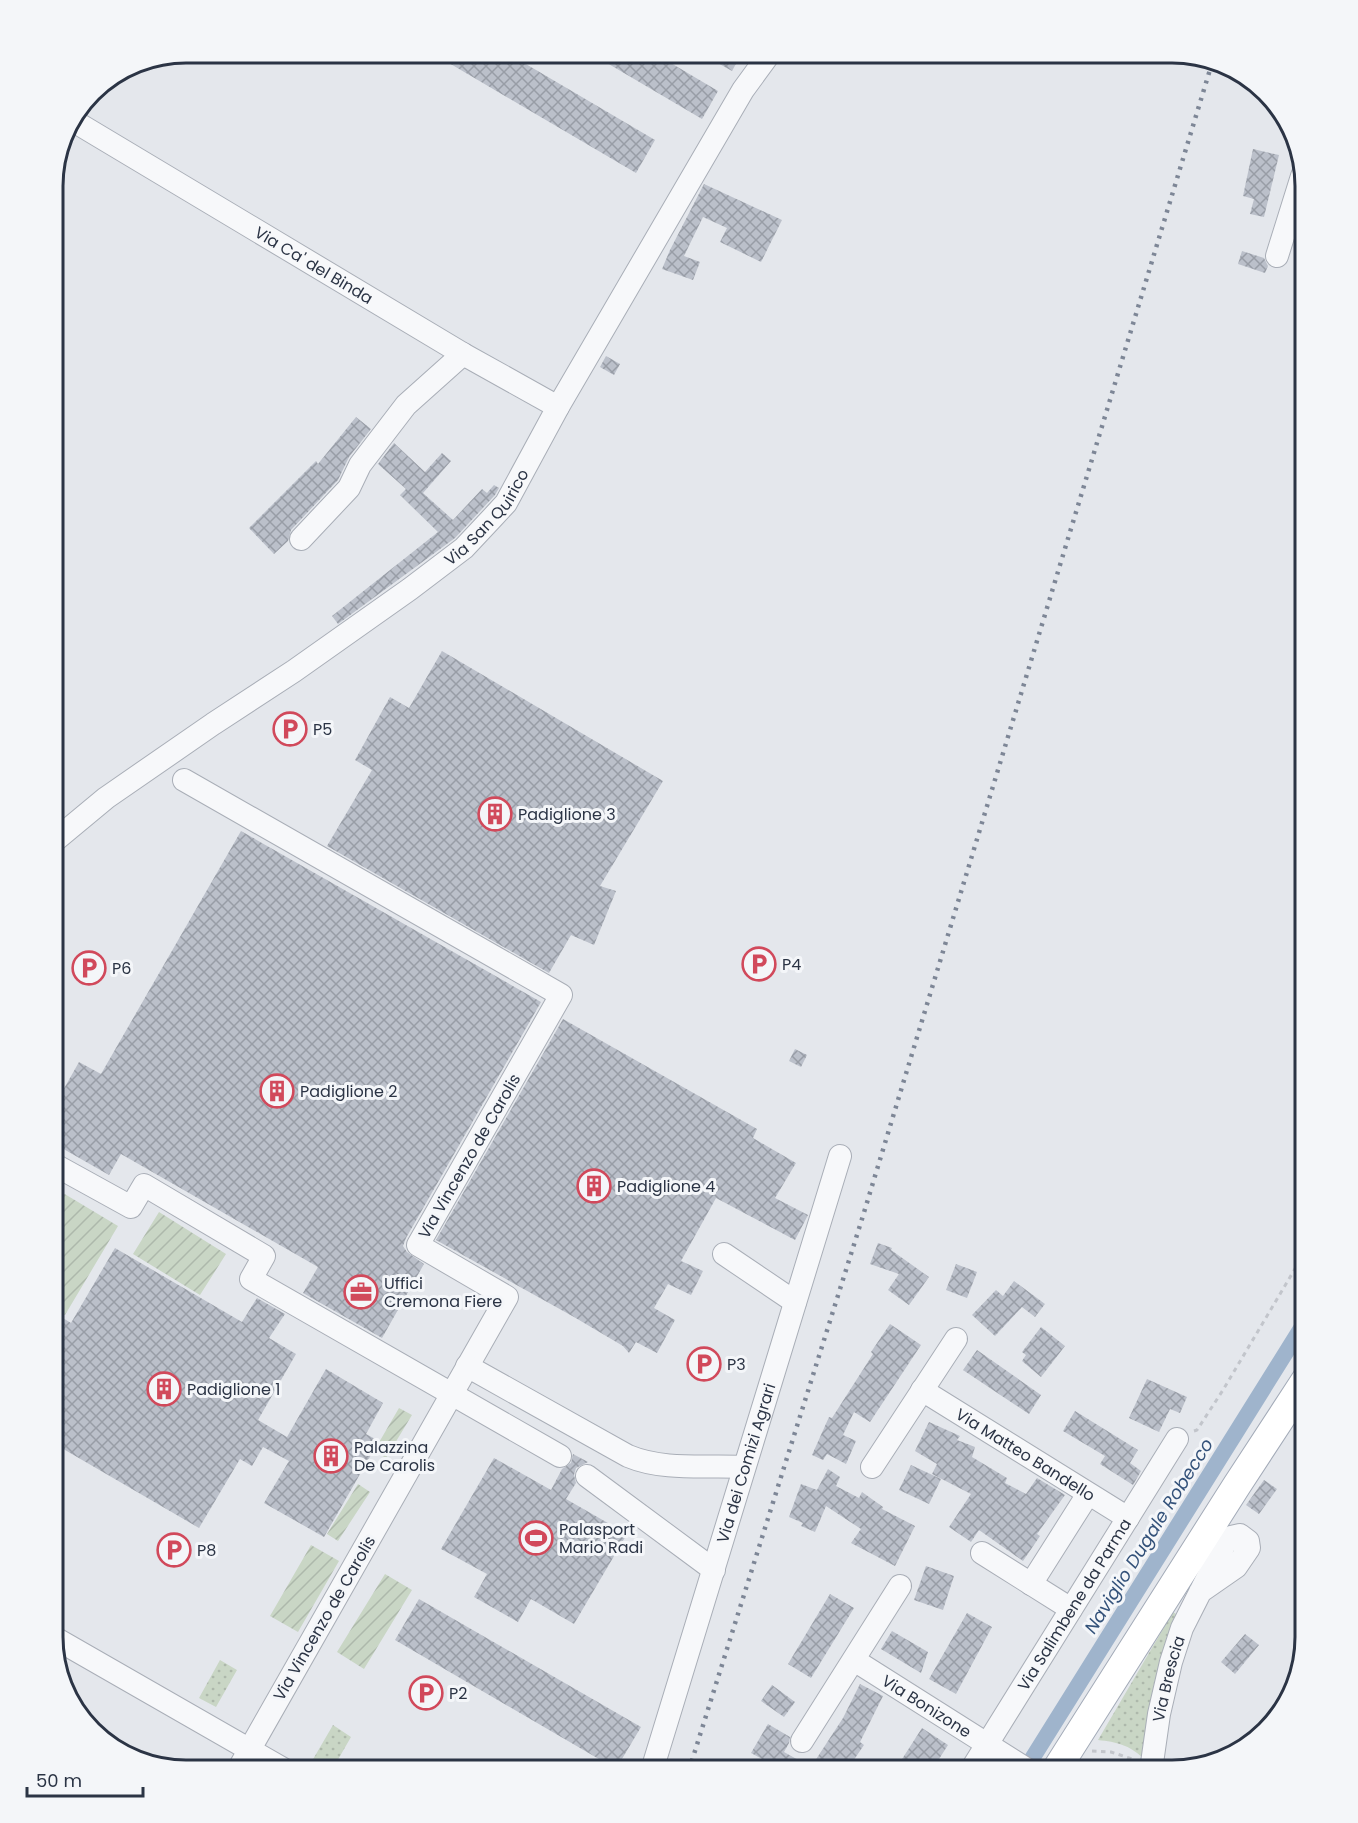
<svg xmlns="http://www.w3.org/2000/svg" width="1358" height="1823" font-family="Poppins,sans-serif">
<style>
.grass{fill:url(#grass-dots)}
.garden{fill:url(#garden-furrows)}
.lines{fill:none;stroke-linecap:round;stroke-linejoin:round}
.canal{stroke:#9fb4cc;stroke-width:16}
.building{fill:url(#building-cross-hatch)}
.minor-casing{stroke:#a9aeb7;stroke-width:24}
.major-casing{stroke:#a3abb8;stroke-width:30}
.path{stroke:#c2c5cb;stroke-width:3;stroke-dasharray:4.5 4.5;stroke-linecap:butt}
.minor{stroke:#f7f8fa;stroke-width:22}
.major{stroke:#fff;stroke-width:28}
.rail{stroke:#7d8696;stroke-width:4.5;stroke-dasharray:3 6;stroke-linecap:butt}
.labels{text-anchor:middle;stroke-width:6;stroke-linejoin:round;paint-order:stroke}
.street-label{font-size:16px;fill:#2b3445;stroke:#f4f6f9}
.poi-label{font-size:16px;fill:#2b3445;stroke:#f4f6f9;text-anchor:start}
.water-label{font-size:18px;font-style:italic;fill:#34527a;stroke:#f4f6f9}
.rim{fill:none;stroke:#2b3445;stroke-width:3}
</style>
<defs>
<pattern id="grass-dots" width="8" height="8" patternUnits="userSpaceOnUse" patternTransform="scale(1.5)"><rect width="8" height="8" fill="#c9d6c5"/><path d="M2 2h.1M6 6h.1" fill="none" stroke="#adb8ab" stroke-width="1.8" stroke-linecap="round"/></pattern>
<pattern id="garden-furrows" width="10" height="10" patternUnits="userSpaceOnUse" patternTransform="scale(1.5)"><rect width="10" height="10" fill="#c9d6c5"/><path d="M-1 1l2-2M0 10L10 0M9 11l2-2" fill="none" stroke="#adb8ab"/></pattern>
<pattern id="building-cross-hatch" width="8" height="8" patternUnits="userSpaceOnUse" patternTransform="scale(1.5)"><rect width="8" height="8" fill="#bbc0ca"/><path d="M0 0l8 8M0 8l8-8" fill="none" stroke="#989da6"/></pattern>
</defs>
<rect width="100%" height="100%" fill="#e4e7ec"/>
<!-- grass -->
<path class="grass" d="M1173,1612L1176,1614L1163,1656L1143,1758C1129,1745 1117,1742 1098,1740Z
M220,1660L237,1670L216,1707L199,1698Z
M333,1725L351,1737L332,1770L312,1761Z"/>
<!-- garden -->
<path class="garden" d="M53,1187L118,1226L65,1315L53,1308Z
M159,1212L226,1254L200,1295L133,1254Z
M399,1408L412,1415L386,1458L374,1451Z
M358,1484L370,1492L338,1541L327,1534Z
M311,1545L339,1561L298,1632L270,1616Z
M385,1574L412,1590L364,1669L337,1652Z"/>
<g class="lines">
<!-- canal -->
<path class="canal" d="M1025,1770L1305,1322"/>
</g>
<!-- building -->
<path class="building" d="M432,53H507L655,140L636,173Z
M590,53H654L718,91L702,119Z
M700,53H742L732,71Z
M1253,149L1279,155L1264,217L1250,214L1254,199L1243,196Z
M704,184L782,220L761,262L720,242L727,228L703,217L684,256L700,262L693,280L662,269L670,250Z
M1242,251L1264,258L1268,266L1265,273L1238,264Z
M606,356L620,364L614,375L600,367Z
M356,417L371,429L349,457L338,480L291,530L288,541L274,554L249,528L316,461L318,464Z
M394,443L425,472L442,453L451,461L423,493L453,520L482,489L487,493L494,485L499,488L495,495L455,538L338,624L332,616L438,532L400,495L406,489L378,464Z
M442,651L663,781L600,886L616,891L594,945L571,935L549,973L327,846L372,770L355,760L390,697L409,708Z
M241,831L541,1002L406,1238L403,1246L407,1252L424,1264L382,1338L303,1293L318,1267L121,1154L109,1175L53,1143V1108L79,1062L101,1074Z
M563,1019L757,1129L753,1138L796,1163L775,1198L808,1215L795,1240L716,1198L681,1261L703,1271L691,1295L668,1284L654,1308L675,1320L657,1353L636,1342L629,1353L623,1346L574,1317L436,1240Z
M795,1049L807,1055L801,1067L789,1061Z
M878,1243L892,1248L891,1250L929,1277L909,1305L888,1290L899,1274L870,1264Z
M115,1248L242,1322L257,1298L285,1314L269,1338L296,1354L258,1420L287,1437L326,1369L383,1403L366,1434L379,1441L324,1537L264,1503L289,1461L263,1447L252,1466L240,1459L199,1528L53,1443V1358L59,1346L53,1342V1312L71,1323Z
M956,1264L977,1272L967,1298L946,1290Z
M1014,1281L1045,1304L1035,1317L1022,1307L995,1336L972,1315L996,1290L1003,1296Z
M890,1324L921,1345L870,1422L854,1412L843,1435L856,1441L846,1464L827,1454L823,1460L812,1455L829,1417L832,1418L873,1354L871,1352Z
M1041,1327L1065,1346L1041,1377L1022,1361L1026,1355L1022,1352Z
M977,1350L1041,1395L1029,1414L963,1370Z
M1147,1379L1187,1397L1180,1413L1170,1409L1159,1432L1129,1418Z
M1075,1411L1138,1450L1130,1463L1141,1471L1133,1485L1100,1464L1105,1456L1063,1431Z
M929,1422L960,1436L957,1440L975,1447L972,1457L1007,1478L1005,1483L1026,1494L1037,1478L1065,1495L1037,1534L1040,1536L1023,1561L979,1530L971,1542L949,1527L971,1494L932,1474L937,1464L915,1451Z
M573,1454L588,1462L576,1468L574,1475L576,1483L566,1499L627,1534L574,1624L531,1599L518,1622L474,1597L487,1574L441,1549L494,1458L551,1490L562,1469L571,1463Z
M911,1465L941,1479L929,1504L899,1490Z
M828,1469L840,1477L836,1486L859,1498L862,1492L883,1507L882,1509L915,1526L895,1566L851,1543L861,1529L826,1506L815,1532L801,1526L803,1523L789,1517L801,1484L817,1490Z
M1264,1480L1277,1489L1259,1514L1246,1505Z
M926,1566L954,1576L943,1610L914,1600Z
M830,1594L854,1608L811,1678L788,1664Z
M419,1599L641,1727L616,1769L395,1640Z
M967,1613L992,1627L956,1694L929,1679Z
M892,1631L928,1652L921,1673L881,1649Z
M1245,1634L1259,1645L1235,1674L1221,1662Z
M860,1684L883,1696L860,1742L864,1745L847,1770H783L751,1753L768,1724L790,1737L789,1743L784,1752L811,1767L843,1718Z
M772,1685L795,1702L784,1717L761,1701Z
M922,1728L948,1745L932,1770H895Z"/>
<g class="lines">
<!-- minor casing -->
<g class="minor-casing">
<g id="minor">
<path id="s1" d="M72,120L463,354L558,407"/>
<path d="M1277,256L1302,176"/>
<path d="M301,539L349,488L360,465L406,405L463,354"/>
<path d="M184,780L561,995L418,1245L507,1297L238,1770"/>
<path id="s2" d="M53,842L106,798L213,724L294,671L410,589L464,548L494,516L506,503L558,407L743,90L770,53"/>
<path d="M53,1164L131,1207L144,1185L264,1256L251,1279L560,1456"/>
<path d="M724,1254L795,1302"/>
<path d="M467,1366L628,1456C664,1471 705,1465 743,1467"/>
<path id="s3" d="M922,1390L1128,1518"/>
<path d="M872,1467L956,1339"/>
<path d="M587,1476L714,1570"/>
<path d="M982,1553L1071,1609"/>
<path d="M1031,1584L1088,1494"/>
<path d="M53,1637L285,1770"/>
<path id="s4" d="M854,1660L1028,1770"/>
<path d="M802,1741L900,1586"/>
<path id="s5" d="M652,1770C715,1566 776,1361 840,1156"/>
<path id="s6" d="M971,1770L1177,1439"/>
<path id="s7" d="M1151,1770L1159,1714L1171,1662L1182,1628L1224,1545L1231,1537L1240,1535L1248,1541L1249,1548L1236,1567L1200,1592"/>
</g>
</g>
<!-- major casing -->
<g class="major-casing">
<path id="major" d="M1056,1770L1237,1485L1305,1381"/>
</g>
<!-- path -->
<path class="path" d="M1194,1431L1197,1430L1223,1390L1305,1252
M1092,1751L1111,1752L1135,1760
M303,1763L316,1770"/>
<!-- minor -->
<use href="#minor" class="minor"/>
<!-- major -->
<use href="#major" class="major"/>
<!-- rail -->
<path class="rail" d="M689,1770L862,1219L1212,63"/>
</g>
<!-- icons -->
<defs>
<g id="parking-ring" transform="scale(1.725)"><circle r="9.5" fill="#f4f6f9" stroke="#d1495b" stroke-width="1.5"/><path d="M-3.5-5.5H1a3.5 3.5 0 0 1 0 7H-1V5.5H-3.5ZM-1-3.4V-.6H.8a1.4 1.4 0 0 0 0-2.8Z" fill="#d1495b"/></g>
<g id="building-ring" transform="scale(1.725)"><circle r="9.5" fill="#f4f6f9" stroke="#d1495b" stroke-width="1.5"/><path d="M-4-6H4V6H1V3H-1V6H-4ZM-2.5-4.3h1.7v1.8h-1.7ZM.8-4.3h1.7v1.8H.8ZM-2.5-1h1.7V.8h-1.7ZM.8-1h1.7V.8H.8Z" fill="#d1495b"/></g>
<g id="office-ring" transform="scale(1.725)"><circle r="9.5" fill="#f4f6f9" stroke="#d1495b" stroke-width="1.5"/><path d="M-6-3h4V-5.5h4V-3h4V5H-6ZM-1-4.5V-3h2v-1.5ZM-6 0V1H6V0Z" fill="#d1495b"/></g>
<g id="stadium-ring" transform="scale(1.725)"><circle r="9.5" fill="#f4f6f9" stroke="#d1495b" stroke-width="1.5"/><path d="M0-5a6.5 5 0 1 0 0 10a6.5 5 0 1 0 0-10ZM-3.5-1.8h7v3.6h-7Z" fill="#d1495b"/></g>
</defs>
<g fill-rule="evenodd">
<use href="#parking-ring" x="290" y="729"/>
<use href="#building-ring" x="495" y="814"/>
<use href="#parking-ring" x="759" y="964"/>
<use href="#parking-ring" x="89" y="968"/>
<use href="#building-ring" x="277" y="1091"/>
<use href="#building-ring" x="594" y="1186"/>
<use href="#office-ring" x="361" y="1292"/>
<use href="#parking-ring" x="704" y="1364"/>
<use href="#building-ring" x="164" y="1389"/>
<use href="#building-ring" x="331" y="1456"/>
<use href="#stadium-ring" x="536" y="1538"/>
<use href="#parking-ring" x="174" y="1550"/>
<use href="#parking-ring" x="426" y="1693"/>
</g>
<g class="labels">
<!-- street labels -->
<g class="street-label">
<text dy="6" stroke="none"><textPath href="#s1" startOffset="282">Via Ca' del Binda</textPath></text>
<text dy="6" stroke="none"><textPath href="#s2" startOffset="544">Via San Quirico</textPath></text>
<text transform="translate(469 1156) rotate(-60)" y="6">Via Vincenzo de Carolis</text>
<text dy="6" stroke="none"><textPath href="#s3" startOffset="122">Via Matteo Bandello</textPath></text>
<text dy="6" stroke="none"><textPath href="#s5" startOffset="321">Via dei Comizi Agrari</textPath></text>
<text dy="6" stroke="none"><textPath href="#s6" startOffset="195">Via Salimbene da Parma</textPath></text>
<text transform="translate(324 1618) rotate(-60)" y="6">Via Vincenzo de Carolis</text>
<text dy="6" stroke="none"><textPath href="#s7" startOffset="93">Via Brescia</textPath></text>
<text dy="6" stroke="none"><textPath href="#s4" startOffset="86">Via Bonizone</textPath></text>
</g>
<!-- poi labels -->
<g class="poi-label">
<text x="313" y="735">P5</text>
<text x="518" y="820">Padiglione 3</text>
<text x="782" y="970">P4</text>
<text x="112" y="974">P6</text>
<text x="300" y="1097">Padiglione 2</text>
<text x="617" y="1192">Padiglione 4</text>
<text x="384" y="1289">Uffici<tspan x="384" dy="18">Cremona Fiere</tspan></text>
<text x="727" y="1370">P3</text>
<text x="187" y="1395">Padiglione 1</text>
<text x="354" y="1453">Palazzina<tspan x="354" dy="18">De Carolis</tspan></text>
<text x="559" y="1535">Palasport<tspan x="559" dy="18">Mario Radi</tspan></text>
<text x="197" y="1556">P8</text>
<text x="449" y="1699">P2</text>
</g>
<!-- water labels -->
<g class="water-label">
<text transform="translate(1149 1536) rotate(-58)" y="6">Naviglio Dugale Robecco</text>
</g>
</g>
<!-- crop -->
<path d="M0 0H1358V1823H0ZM186 63H1172A123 123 0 0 1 1295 186V1637A123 123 0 0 1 1172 1760H186A123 123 0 0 1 63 1637V186A123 123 0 0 1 186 63Z" fill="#f4f6f9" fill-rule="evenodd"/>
<path class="rim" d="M186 63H1172A123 123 0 0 1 1295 186V1637A123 123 0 0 1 1172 1760H186A123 123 0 0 1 63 1637V186A123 123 0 0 1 186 63Z"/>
<!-- scale -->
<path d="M27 1787v9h116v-9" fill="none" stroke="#2b3445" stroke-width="3"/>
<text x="36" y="1787" font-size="18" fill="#2b3445" stroke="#f4f6f9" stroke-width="4.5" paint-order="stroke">50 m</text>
</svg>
